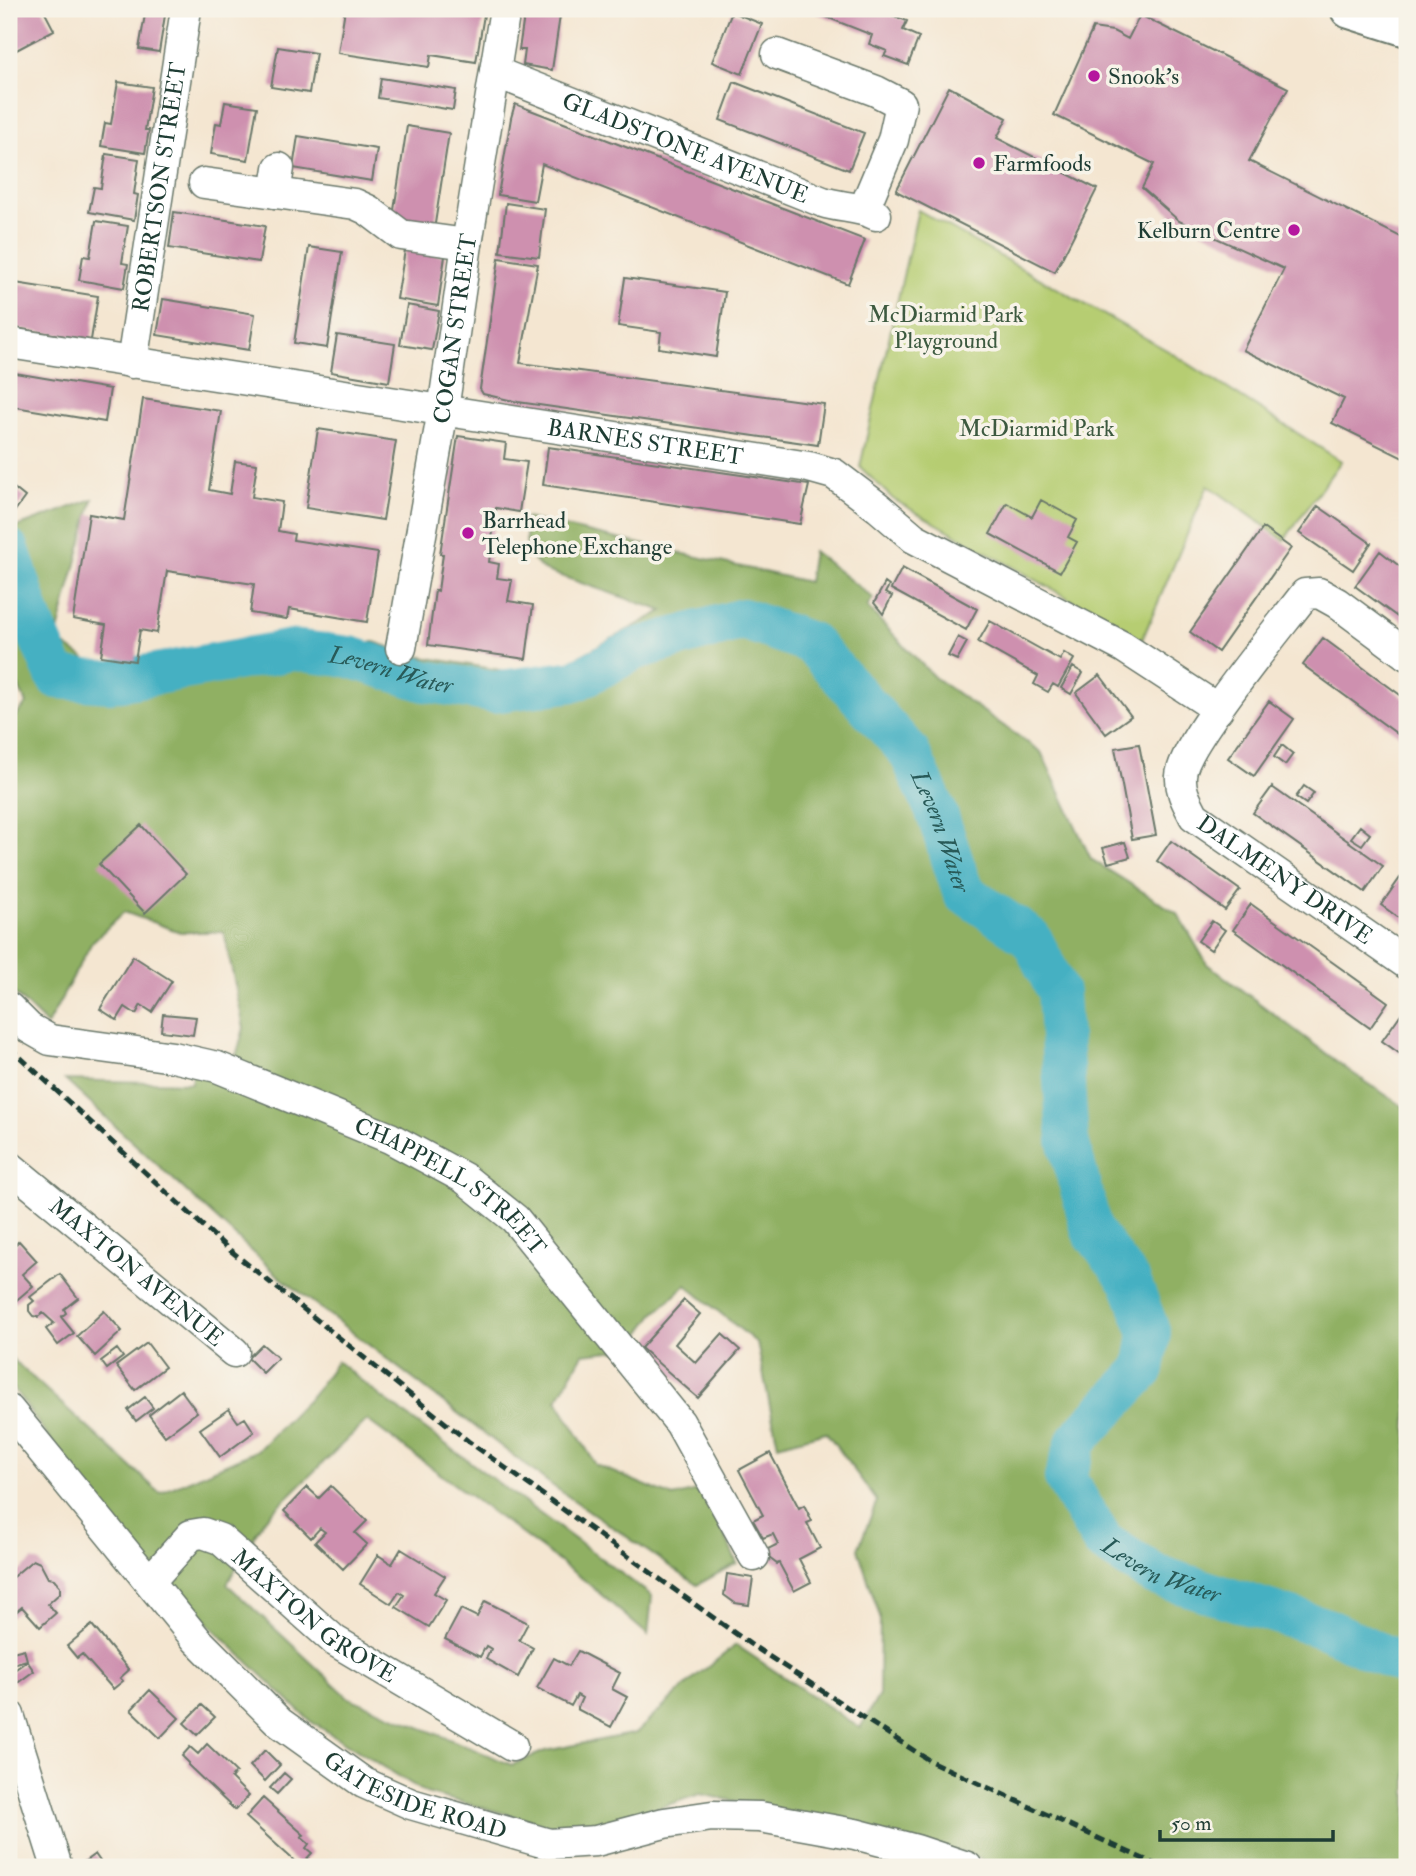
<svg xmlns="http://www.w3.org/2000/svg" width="1416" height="1876" font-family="'IM FELL Double Pica',serif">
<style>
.green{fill:#b6cd72;stroke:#6a8553;stroke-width:2}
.forest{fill:#90b064;stroke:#58764c;stroke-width:2}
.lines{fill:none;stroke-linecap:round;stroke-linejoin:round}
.river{stroke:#44b0c2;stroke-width:42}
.building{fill:#ce90af}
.minor-casing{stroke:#6a786b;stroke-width:33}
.major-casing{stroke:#6a786b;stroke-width:42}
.minor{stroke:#fff;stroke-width:30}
.major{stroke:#fff;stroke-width:38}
.rail{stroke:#1f3d34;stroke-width:5;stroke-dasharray:10 5;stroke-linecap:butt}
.poi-dot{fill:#b5179e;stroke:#f7f3e8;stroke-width:2.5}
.labels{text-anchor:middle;stroke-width:7;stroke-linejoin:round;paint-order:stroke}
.poi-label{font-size:23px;fill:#1f3d34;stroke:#f7f3e8;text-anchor:start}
.street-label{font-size:23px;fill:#1f3d34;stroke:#f7f3e8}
.park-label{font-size:23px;fill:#3d5a40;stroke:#f7f3e8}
.water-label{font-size:24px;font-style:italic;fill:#285a58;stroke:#f7f3e8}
</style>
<rect width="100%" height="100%" fill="#f7f3e8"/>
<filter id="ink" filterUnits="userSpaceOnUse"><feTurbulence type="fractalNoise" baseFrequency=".0143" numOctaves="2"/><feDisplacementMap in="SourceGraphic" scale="14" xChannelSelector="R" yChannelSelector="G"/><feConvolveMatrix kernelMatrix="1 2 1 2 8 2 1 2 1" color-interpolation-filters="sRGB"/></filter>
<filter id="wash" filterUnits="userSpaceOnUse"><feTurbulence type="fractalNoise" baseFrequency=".00686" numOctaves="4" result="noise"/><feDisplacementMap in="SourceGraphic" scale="28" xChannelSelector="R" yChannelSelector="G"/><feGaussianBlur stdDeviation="1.57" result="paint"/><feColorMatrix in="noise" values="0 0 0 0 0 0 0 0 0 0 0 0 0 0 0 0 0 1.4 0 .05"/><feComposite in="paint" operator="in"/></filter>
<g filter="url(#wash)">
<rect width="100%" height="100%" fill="#f4e6d1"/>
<!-- green -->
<path class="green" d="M918,210L1170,352L1341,461L1284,540L1208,485L1142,640L893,499L860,467Z"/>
<!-- forest -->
<path class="forest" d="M93,499L56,639L101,670L374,642L416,656L541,677L663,611L543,570L527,553L525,518L808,582L813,551L873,598L867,607L934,677L1041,752L1091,859L1178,914L1207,964L1351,1072L1407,1109V1867H997L971,1855L822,1819L700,1794L587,1832L545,1824L426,1793L310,1721L172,1589L118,1535L9,1382V1356L160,1493L258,1450L313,1394L337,1361L380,1396L652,1596L648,1635L584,1580L367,1420L263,1521L227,1584L349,1698L512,1765L545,1751L636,1733L695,1677L736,1645L860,1728L879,1695L880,1617L858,1549L877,1501L826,1432L778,1445L757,1343L686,1285L654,1314L629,1349L583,1354L557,1400L596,1465L673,1497L704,1489L737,1563L697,1585L553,1486L280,1277L65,1080L191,1083L197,1048L235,1060L244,1028L224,932H180L124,912L92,942L47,1025L9,988V724L27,703L9,669V530Z"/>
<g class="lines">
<!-- river -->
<path class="river" id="s1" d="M9,550L31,618L57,678L110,682L293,650L350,657L425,681L493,692L575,681L636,649L743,619L811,643L909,752L936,811L963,892L1031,938L1058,992L1068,1140L1092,1231L1130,1281L1150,1333L1144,1369L1077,1440L1065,1478L1103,1542L1155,1575L1327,1629L1407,1666"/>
</g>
<g id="blocks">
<!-- building -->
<path class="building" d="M9,9H43L54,30L9,54Z
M146,9H166L159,52L139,49Z
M345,9H485L476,62L431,55L429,67L338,53Z
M525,9H561L552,70L523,65L525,50H519Z
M806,9H876L907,21L903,30L919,37L908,65L884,56L887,51L869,44L872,35Z
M732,12L762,24L742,74L712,62Z
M1140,15L1288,88L1249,161L1407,240V460L1332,423L1344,399L1243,350L1284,269L1179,221L1142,188L1154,164L1054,115L1093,28L1113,31L1128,39Z
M278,47L316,53L309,93L271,87Z
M381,78L456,90L453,110L378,98Z
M118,82L152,87L145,130H149L145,153L101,146L105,123L111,124Z
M734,82L864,133L849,170L720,120Z
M949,87L1007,118L997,138L1097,189L1055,272L896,191Z
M225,102L257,107L248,160L211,154L216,123L221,124Z
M515,104L865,240L848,284L542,164L535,201L498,195L511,118Z
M407,126L449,133L434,230L392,223Z
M298,136L377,149L372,181L293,168Z
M106,154L139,159L134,194L138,195L134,220L89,212L94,187L101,188Z
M506,203L545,209L539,257L500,252Z
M174,212L265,226L259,262L169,248Z
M96,221L128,226L122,263L128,264L124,288L79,280L83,256L90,257Z
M309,247L342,252L327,348L294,343Z
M405,250L445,256L438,306L397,299Z
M499,258L538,264L520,363L824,404L818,445L518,402L483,394L480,389Z
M625,278L725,292L716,357L659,348L661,332L618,326Z
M9,282L98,296L91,340L9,327Z
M163,299L255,314L249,350L157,335Z
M407,305L439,311L432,350L400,345Z
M337,335L395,344L389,382L331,372Z
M9,372L110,389L105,422L9,406Z
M143,399L221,411L209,490L230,494L235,461L257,464L252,497L282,502L278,531L294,534L293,540L378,553L367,622L289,609L287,619L250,613L254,584L167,571L157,633L140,630L135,661L101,656L106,625L73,619L89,514L124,520Z
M318,429L396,441L383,520L306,508Z
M458,436L506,443L504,459L527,462L519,512L496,508L489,562L499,564L497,578L512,580L508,601L533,605L526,659L428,645L435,590L438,591L443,554H440Z
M548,447L809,485L800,524L543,485Z
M9,484L25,497L9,519Z
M1041,500L1077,520L1068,537L1077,542L1060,572L990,534L1007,503L1032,517Z
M1318,506L1371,543L1353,570L1299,533Z
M1263,528L1291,548L1218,652L1190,632Z
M1380,551L1407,572V624L1355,586Z
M902,568L977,609L966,630L891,589Z
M885,583L889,586L885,593L892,596L883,614L874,603Z
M990,621L1060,660L1064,653L1074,659L1058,687L1053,684L1048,692L1034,684L1038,676L978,642Z
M958,637L967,642L957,660L948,656Z
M1323,638L1407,700V741L1303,665Z
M1073,667L1083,673L1071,694L1061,688Z
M1100,675L1131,716L1106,734L1076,693Z
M1269,701L1294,719L1254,776L1228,758Z
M1139,744L1156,835L1132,839L1115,748Z
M1282,745L1293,754L1285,765L1274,757Z
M1304,786L1314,793L1306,804L1296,797Z
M1272,787L1383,866L1365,892L1253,813Z
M141,825L186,874L145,913L99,864Z
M1360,826L1370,834L1362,845L1351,838Z
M1171,841L1240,890L1225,910L1157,861Z
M1125,842L1130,857L1108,863L1103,848Z
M1400,878L1407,883V924L1381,905Z
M1251,904L1388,1002L1370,1028L1233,930Z
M1212,921L1225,930L1211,950L1198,941Z
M133,956L172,981L152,1012L141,1005L136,1014L125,1007L117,1020L100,1009Z
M1405,1008L1407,1009V1042L1399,1053L1382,1041Z
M163,1014L196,1017L193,1035L161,1031Z
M19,1241L37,1261L22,1274L33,1286L12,1304L9,1300V1293L13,1289L9,1284V1250Z
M60,1274L78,1298L64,1309L66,1313L61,1317L74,1333L58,1345L46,1329L54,1323L43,1313L38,1317L33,1316L29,1311V1305L34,1301L30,1297Z
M684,1300L700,1314L675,1344L696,1363L722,1334L740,1350L698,1398L641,1348Z
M104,1311L122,1331L95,1356L77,1336Z
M147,1343L165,1367L135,1390L116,1366Z
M262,1344L278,1358L263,1373L248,1358Z
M117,1349L123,1357L107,1369L101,1361Z
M181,1390L197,1412L165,1436L149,1415Z
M145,1397L153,1408L136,1421L128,1410Z
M229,1409L238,1422L245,1418L254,1432L220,1457L200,1429Z
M770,1453L799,1508L804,1505L812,1521L807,1523L820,1548L799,1559L811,1582L794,1591L779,1563L777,1564L769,1558L768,1549L778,1544L773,1534L763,1538L753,1520L763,1515L739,1470Z
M331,1486L367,1521L355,1533L367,1544L343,1569L315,1542L325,1532L320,1528L311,1538L284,1511L307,1487L319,1498Z
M401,1549L445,1576L434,1593L446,1600L429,1627L396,1607L404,1595L399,1592L391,1604L360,1584L378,1555L392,1564Z
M33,1560L40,1563L48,1578L54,1579L60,1586V1593L48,1604L56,1613L40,1627L22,1607L10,1617L9,1615V1580Z
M727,1574L753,1578L749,1605L735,1603L724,1595Z
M485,1601L528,1623L519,1640L533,1648L518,1677L486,1659L491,1649L486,1646L480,1657L445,1639L461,1609L477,1617Z
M92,1625L129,1670L120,1678L123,1681L113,1689L82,1654L77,1658L67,1646Z
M24,1649L27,1660L9,1665V1653Z
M578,1651L620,1673L612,1689L627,1697L611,1727L577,1709L582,1698L577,1695L571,1706L537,1688L554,1658L569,1666Z
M27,1661L34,1671L16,1684L9,1674Z
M150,1690L179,1718L160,1738L131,1710Z
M202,1705L215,1717L197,1735L184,1723Z
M207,1744L236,1772L231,1778L249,1796L235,1810L188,1765L189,1763L182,1756L190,1747L198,1754Z
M265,1750L280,1765L265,1781L250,1766Z
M284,1773L291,1779L277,1794L270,1788Z
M263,1798L304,1835L301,1837L309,1844L306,1848L312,1853L300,1866L246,1817Z
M95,1854L104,1867H77Z"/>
</g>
</g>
<g filter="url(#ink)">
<use href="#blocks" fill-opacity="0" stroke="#6a786b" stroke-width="2"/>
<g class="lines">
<!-- minor casing -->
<g class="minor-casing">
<g id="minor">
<path d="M777,54L876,91L901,104L893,140L864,209"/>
<path id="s2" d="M495,72L823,202C841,208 859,206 876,215"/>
<path d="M204,183L355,204L368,210L401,235L467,244"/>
<path d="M275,193L279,168"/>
<path id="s3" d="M9,343L809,467L834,474L879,508L914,538L1123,647L1218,709"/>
<path id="s4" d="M132,363L186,9"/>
<path id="s5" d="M401,648L443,410L467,244L505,9"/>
<path id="s6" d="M1407,655L1337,603L1319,593L1305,594C1281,626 1182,744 1181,776C1180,791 1187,802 1194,816L1407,964"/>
<path id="s7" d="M9,1008L29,1028L50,1040L173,1057L217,1067L390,1138L464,1178L515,1219L680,1423L754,1556"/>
<path id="s8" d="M9,1166L234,1352"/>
<path id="s9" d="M9,1410L197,1640L280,1723L364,1783L411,1804L549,1844L596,1841L664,1823L712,1816L760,1817L855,1834L916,1850L967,1867"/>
<path id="s10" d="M150,1581L191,1535L203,1533L220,1539L335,1641L512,1746"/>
<path d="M9,1715L57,1867"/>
</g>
</g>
<!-- major casing -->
<g class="major-casing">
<path id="major" d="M1350,9L1407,27"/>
</g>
<!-- minor -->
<use href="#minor" class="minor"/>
<!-- major -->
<use href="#major" class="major"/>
<!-- rail -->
<path class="rail" d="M9,1047L226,1247L468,1441L750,1644L930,1761L1161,1867"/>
</g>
</g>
<!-- markers -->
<g class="poi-dot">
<circle cx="1094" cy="76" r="7"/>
<circle cx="979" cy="163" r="7"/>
<circle cx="1294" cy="230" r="7"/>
<circle cx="468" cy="533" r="7"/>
</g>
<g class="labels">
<!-- poi labels -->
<g class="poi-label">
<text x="1108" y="84">Snook's</text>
<text x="993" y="171">Farmfoods</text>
<text x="1280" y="238" text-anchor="end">Kelburn Centre</text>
<text x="482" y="528">Barrhead<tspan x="482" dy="26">Telephone Exchange</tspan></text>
</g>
<!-- street labels -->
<g class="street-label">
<text dy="8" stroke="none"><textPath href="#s2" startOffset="205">GLADSTONE AVENUE</textPath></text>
<text dy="8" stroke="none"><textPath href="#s4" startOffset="178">ROBERTSON STREET</textPath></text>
<text dy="8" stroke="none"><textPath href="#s5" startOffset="324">COGAN STREET</textPath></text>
<text dy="8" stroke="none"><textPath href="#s3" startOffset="644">BARNES STREET</textPath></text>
<text dy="8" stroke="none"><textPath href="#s6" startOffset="497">DALMENY DRIVE</textPath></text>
<text dy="8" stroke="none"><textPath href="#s7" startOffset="486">CHAPPELL STREET</textPath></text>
<text dy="8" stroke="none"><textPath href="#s8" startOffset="166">MAXTON AVENUE</textPath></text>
<text dy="8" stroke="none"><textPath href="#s10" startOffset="214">MAXTON GROVE</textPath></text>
<text dy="8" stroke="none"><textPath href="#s9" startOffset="570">GATESIDE ROAD</textPath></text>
</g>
<!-- park labels -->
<g class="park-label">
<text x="946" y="322">McDiarmid Park<tspan x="946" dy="26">Playground</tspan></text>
<text x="1037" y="436">McDiarmid Park</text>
</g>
<!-- water labels -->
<g class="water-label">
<text dy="8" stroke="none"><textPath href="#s1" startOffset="476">Levern Water</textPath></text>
<text dy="8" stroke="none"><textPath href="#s1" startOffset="1148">Levern Water</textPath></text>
<text dy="8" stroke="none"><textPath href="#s1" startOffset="2030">Levern Water</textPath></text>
</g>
</g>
<!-- margin -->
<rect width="1416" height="1876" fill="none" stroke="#f7f3e8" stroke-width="35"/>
<!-- scale -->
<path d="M1160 1830v10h173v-10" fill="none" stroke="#1f3d34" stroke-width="3.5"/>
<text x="1171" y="1830" font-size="21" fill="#1f3d34" stroke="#f7f3e8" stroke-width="5" paint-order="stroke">50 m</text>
</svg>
